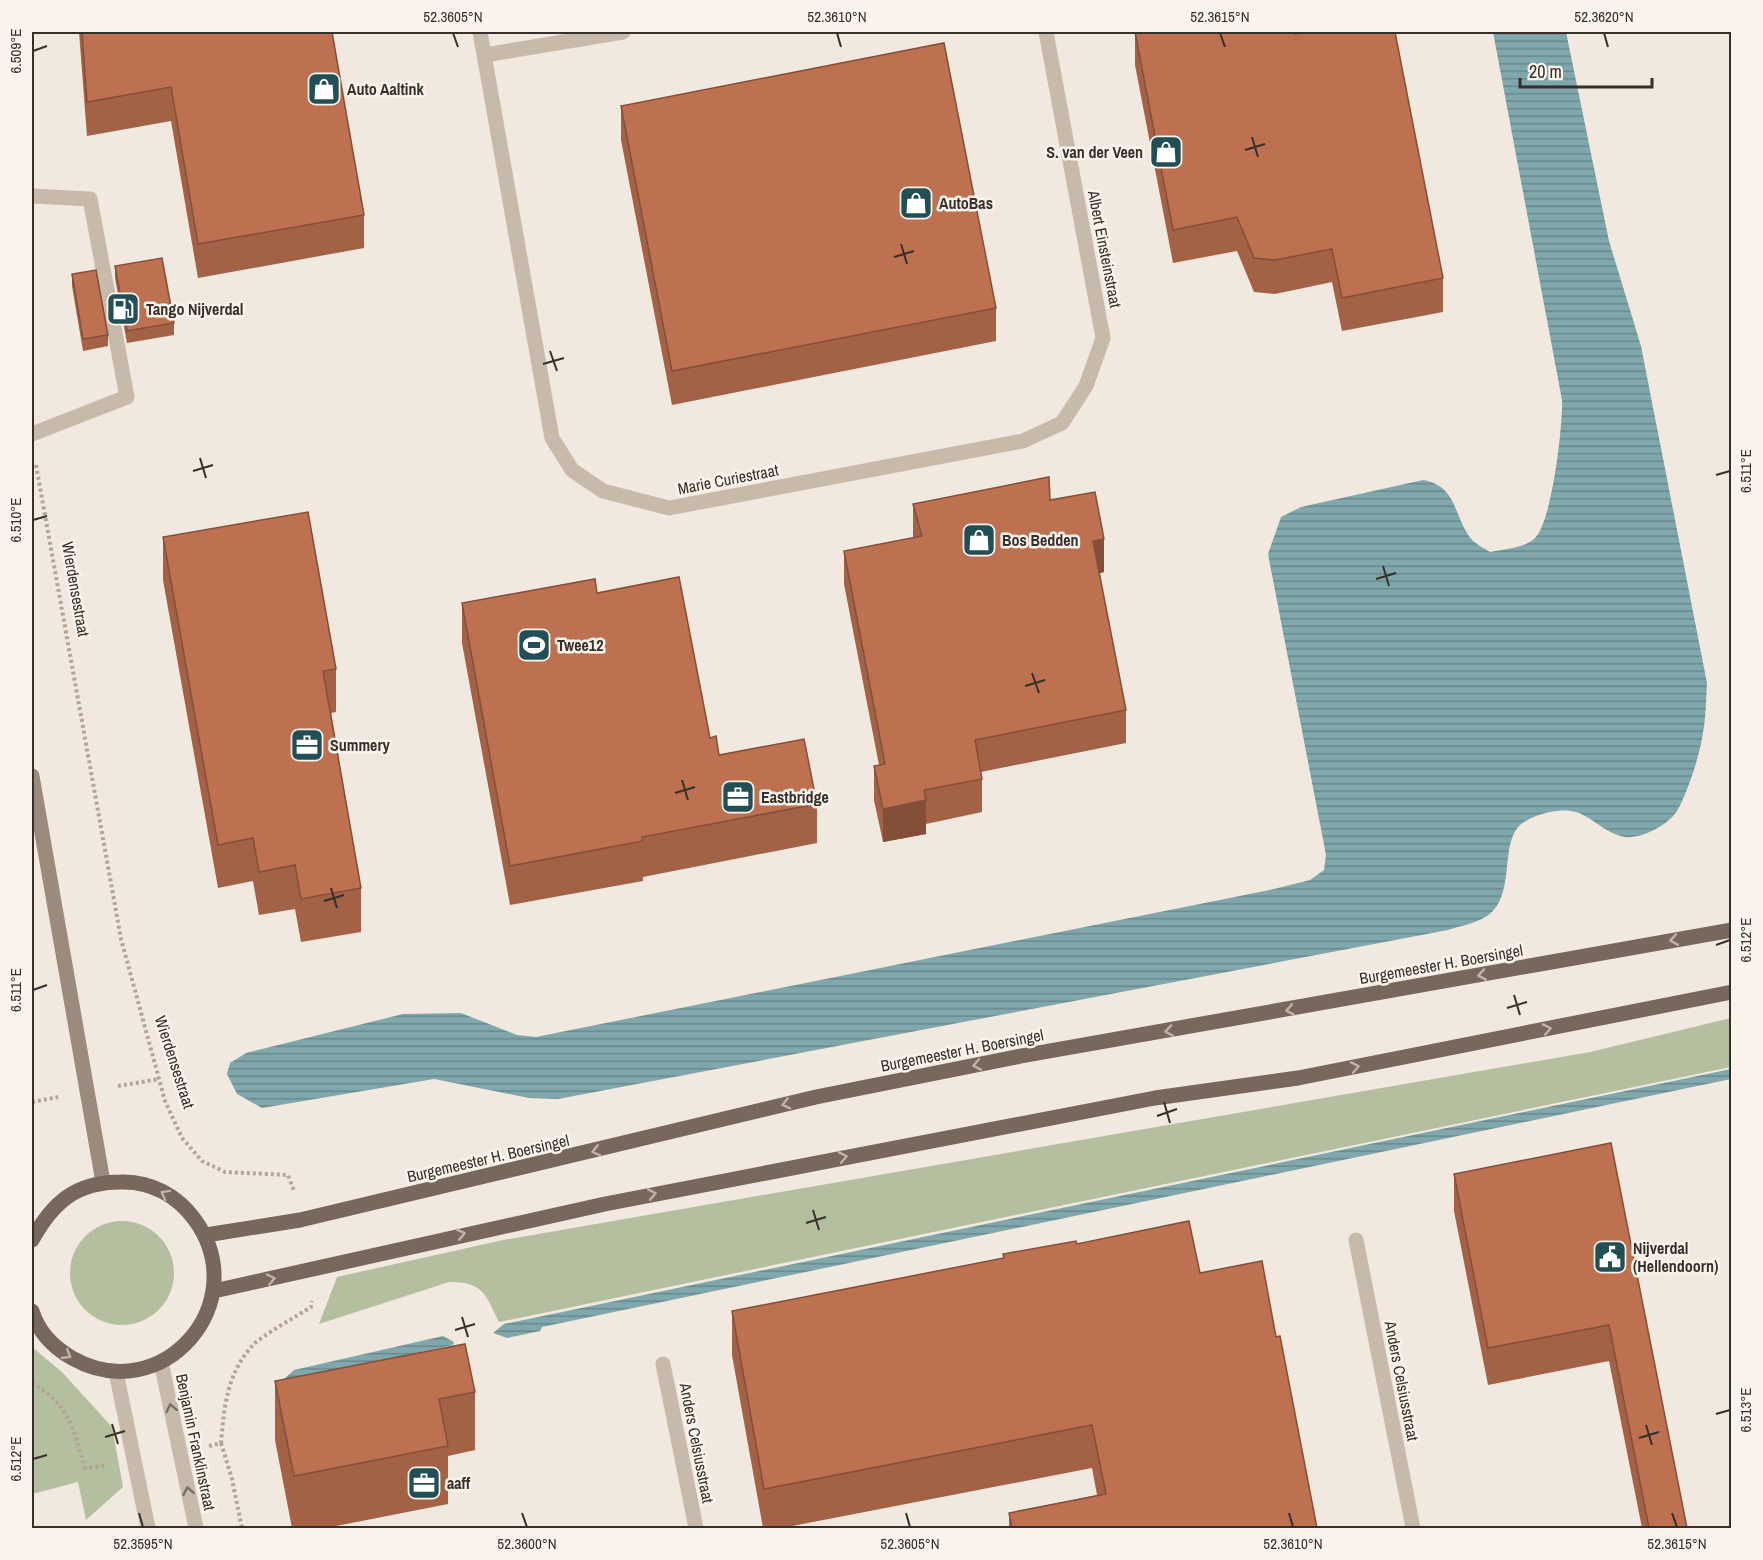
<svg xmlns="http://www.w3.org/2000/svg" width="1763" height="1560" font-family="'Archivo Narrow',sans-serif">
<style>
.grass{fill:#b3bf9f}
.water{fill:url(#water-rules)}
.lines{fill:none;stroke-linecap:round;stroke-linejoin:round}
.path{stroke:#b4a495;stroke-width:4;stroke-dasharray:3 3;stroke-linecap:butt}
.lane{stroke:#c8baab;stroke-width:15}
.street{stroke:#c8baab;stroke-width:15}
.secondary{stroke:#9c8a7d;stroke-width:15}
.primary{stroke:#77675c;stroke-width:15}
.wall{fill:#a36146}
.shaded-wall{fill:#844f39}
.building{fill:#bd7151;stroke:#844f39;stroke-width:1.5}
.oneway{stroke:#beb4ab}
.oneway2{stroke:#786e64}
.ticks{fill:none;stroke:#372f2a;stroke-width:2}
.labels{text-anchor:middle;stroke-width:5;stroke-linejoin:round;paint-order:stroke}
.poi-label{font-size:16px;font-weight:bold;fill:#372f2a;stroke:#f9f3eb;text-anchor:start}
.street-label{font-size:16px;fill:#372f2a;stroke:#f9f3eb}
.neatline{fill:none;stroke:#372f2a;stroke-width:2}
.ticks-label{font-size:15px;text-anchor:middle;fill:#372f2a}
</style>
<defs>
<pattern id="water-rules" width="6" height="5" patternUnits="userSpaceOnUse" patternTransform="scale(1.5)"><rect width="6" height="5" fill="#80a8ac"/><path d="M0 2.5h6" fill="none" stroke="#6a898c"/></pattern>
</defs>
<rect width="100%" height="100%" fill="#f1e9df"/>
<!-- grass -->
<path class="grass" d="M1731,1018V1067L499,1322C485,1294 484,1282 449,1282L319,1324L337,1277L503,1240L1590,1052Z
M70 1273a52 52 0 1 1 104 0a52 52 0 1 1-104 0Z
M32,1347L62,1372L112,1427L123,1487L86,1520L78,1482L32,1494Z"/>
<!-- water -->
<path class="water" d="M1493,32H1566L1609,241L1641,346L1707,683C1706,699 1706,717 1703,733C1700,754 1688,792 1677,811C1668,825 1642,839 1625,837C1610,835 1598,823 1585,816C1568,805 1540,812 1524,822C1497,839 1518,895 1487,916C1477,923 1460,926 1448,930L558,1099L529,1098L434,1079L262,1108L237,1094L227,1074L230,1063L246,1053L403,1014L461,1013L517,1035L536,1037L1274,889L1310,880L1324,870L1326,855L1268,554L1281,517L1301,507L1423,480C1459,486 1453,519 1473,541C1478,545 1485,549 1490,552C1503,549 1524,548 1534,539C1552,524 1563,425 1562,400Z
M1731,1069V1079L542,1327L540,1331L507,1338L493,1333L504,1324Z
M443,1336L454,1342L453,1345L287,1381L284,1379L294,1370Z"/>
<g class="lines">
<!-- path -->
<path class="path" d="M36,465L121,939L165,1101L182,1138L202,1161L225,1172L288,1175L294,1191
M118,1086L159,1079
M32,1102L58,1097
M32,1383C70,1405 73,1429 85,1468L105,1466
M221,1443L232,1479L242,1528
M209,1446L221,1443C224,1407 227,1373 253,1345C263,1335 297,1316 311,1307L312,1301"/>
<!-- lane -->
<path class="lane" d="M485,55L623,32
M32,196L90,199L127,397L32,434"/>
<!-- street -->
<path class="street" d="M480,32L552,438L572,470L603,491L669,508L1023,441L1062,423L1086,386L1103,338L1046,32
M1356,1240L1413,1528
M161,1362L196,1528
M663,1364L696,1528
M116,1372L148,1528"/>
<!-- secondary -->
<path class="secondary" d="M32,776L103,1182"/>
<!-- primary -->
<path class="primary" d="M206,1235L300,1220L816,1097L1021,1056L1732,930
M32,1240C53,1202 76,1182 121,1182C151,1181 178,1196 195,1220C255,1303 162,1409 72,1358C53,1347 38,1331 32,1311
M214,1291L605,1204L1155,1098L1298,1078L1732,992"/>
</g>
<!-- wall -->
<path class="wall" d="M79,32H332L364,215V248L198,278L171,121L87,136Z
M1135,32L1295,34L1443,278V312L1342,331L1332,282L1275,294L1254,292L1237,251L1173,263L1135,65Z
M621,106L996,308V341L672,405L621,140Z
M115,266L174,323V335L127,343L115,278Z
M72,274L108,335V346L83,351L72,286Z
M1050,500L1104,572L1099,573L1126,710V743L981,772L982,779V812L926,824V834L883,842L874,800V766L879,765L844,584V551L913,538V504Z
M163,537L336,669V712L331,713L361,888V932L301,942L295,909L259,915L253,881L218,888L163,580Z
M462,603L710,738L719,755L817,804V843L643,877V881L510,905L462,643Z
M1611,1143L1687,1528H1642L1609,1361L1488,1385L1454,1211V1174Z
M1077,1244L1200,1273L1276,1337L1317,1528H1009V1513L1097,1495L1092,1468L782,1528H763L732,1355V1311L1003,1258V1254Z
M275,1381L475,1392V1450L448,1456V1504L326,1528H292L275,1440Z"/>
<!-- shaded-wall -->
<path class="shaded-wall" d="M1104,539V572L1093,575V541Z
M926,800V834L883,842V809Z"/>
<!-- building -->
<path class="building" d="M82,32H332L364,215L198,244L171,87L87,102Z
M1135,32H1295V34L1310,32H1395L1443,278L1342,298L1332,249L1275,260L1254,258L1237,217L1173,230Z
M944,43L996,308L672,371L621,106Z
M162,258L174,323L127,331L115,266Z
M96,270L108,335L83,339L72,274Z
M1049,477L1050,500L1095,492L1104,539L1093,541L1126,710L975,740L982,779L924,790L926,800L883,809L874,766L885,764L844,551L922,536L913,504Z
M308,512L336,669L323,671L361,888L301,899L295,865L259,872L253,838L218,845L163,537Z
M679,577L710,738L716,736L719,755L804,739L817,804L642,837L643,841L510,866L462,603L595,579L597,593Z
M1611,1143L1687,1528H1649L1609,1325L1488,1348L1454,1174Z
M1189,1221L1200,1273L1262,1261L1276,1337L1280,1336L1317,1528H1012L1009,1513L1106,1494L1092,1425L764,1489L732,1311L1004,1258L1003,1254L1076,1241L1077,1244Z
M465,1344L475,1392L439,1399L448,1446L294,1476L275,1381Z"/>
<!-- one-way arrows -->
<defs><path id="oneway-chevron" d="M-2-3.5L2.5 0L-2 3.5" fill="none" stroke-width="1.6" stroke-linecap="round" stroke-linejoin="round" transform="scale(1.5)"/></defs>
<g class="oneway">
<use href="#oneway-chevron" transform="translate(1674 940) rotate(170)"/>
<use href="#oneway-chevron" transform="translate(1482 975) rotate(170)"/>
<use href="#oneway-chevron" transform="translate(1290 1010) rotate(170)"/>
<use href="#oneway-chevron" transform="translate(1547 1029) rotate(-11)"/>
<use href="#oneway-chevron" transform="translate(1169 1031) rotate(171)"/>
<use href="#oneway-chevron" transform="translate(977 1065) rotate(169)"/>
<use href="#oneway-chevron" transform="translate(1355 1067) rotate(-11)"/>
<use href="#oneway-chevron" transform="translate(786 1104) rotate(166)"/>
<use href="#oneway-chevron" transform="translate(596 1151) rotate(167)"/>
<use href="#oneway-chevron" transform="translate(843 1157) rotate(-11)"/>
<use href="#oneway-chevron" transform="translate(165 1194) rotate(-151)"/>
<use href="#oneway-chevron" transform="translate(652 1194) rotate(-11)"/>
<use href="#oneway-chevron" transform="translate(461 1234) rotate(-13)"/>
<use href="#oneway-chevron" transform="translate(271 1279) rotate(-12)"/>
<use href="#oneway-chevron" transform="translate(67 1355) rotate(31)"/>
</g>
<g class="oneway2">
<use href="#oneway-chevron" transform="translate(171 1408) rotate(-102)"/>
<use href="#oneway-chevron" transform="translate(188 1491) rotate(-101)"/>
</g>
<!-- ticks -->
<path class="ticks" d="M453,33L458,47M837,33L841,47M1220,33L1225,47M1604,33L1608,47M33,51L47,46M1252,137L1258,157M1245,150L1265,144M901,244L907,264M894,257L914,251M550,351L557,371M543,364L564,358M200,458L206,478M193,471L213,465M1716,475L1730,471M33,520L47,516M1383,566L1389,586M1376,579L1396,573M1032,673L1039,693M1025,686L1045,680M682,780L688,800M675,793L695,787M331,888L337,908M324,901L344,895M1716,945L1730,940M33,990L47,985M1514,995L1520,1015M1507,1008L1527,1002M1164,1102L1170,1123M1157,1116L1177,1109M813,1210L819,1230M806,1223L826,1217M462,1317L468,1337M455,1330L475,1324M1716,1414L1730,1410M112,1424L118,1444M1646,1425L1652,1445M105,1437L125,1431M1639,1438L1659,1432M33,1459L47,1455M139,1513L143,1527M522,1513L527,1527M906,1513L910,1527M1289,1513L1293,1527M1672,1513L1677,1527"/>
<!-- icons -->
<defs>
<g id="shop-square" transform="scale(1.725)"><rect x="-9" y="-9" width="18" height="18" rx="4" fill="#224f55" stroke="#f9f3eb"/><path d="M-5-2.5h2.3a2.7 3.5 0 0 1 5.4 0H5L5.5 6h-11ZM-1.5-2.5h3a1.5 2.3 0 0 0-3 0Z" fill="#fff"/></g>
<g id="fuel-square" transform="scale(1.725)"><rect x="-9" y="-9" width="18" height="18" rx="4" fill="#224f55" stroke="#f9f3eb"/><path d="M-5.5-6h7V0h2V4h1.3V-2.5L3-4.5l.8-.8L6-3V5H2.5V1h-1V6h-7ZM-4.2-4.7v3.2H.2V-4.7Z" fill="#fff"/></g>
<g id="stadium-square" transform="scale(1.725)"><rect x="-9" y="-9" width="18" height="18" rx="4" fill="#224f55" stroke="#f9f3eb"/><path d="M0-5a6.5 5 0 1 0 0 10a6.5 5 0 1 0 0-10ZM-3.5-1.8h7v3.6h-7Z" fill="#fff"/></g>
<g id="office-square" transform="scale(1.725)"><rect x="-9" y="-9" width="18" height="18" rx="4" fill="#224f55" stroke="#f9f3eb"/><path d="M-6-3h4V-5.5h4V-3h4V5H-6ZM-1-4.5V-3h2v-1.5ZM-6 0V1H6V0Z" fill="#fff"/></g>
<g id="civic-square" transform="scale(1.725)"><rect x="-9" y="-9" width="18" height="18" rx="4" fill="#224f55" stroke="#f9f3eb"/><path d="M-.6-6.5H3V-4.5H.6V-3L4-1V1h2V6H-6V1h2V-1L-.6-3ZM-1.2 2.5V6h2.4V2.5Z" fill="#fff"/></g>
</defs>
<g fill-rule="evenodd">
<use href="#shop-square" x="324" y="89"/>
<use href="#shop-square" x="1166" y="152"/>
<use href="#shop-square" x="916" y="203"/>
<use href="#fuel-square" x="123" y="309"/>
<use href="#shop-square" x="979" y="540"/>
<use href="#stadium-square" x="534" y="645"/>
<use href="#office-square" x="307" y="745"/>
<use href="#office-square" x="738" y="797"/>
<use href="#civic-square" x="1610" y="1257"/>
<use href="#office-square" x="424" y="1483"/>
</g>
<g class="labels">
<!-- poi labels -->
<g class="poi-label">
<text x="347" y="95">Auto Aaltink</text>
<text x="1143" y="158" text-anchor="end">S. van der Veen</text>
<text x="939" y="209">AutoBas</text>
<text x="146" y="315">Tango Nijverdal</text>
<text x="1002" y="546">Bos Bedden</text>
<text x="557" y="651">Twee12</text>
<text x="330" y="751">Summery</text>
<text x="761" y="803">Eastbridge</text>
<text x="1633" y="1254">Nijverdal<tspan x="1633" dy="18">(Hellendoorn)</tspan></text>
<text x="447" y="1489">aaff</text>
</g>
<!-- street labels -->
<g class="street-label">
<text transform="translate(1105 249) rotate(79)" y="6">Albert Einsteinstraat</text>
<text transform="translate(728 479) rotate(-11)" y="6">Marie Curiestraat</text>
<text transform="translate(76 589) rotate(80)" y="6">Wierdensestraat</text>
<text transform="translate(1441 964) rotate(-10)" y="6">Burgemeester H. Boersingel</text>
<text transform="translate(962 1050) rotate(-11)" y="6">Burgemeester H. Boersingel</text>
<text transform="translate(175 1062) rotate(72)" y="6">Wierdensestraat</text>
<text transform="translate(488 1158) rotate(-13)" y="6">Burgemeester H. Boersingel</text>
<text transform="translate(1402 1381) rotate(79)" y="6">Anders Celsiusstraat</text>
<text transform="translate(196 1442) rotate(78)" y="6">Benjamin Franklinstraat</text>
<text transform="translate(697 1443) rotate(79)" y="6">Anders Celsiusstraat</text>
</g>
</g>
<!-- border -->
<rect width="1763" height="1560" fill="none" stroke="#f9f3eb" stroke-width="66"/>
<!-- scale -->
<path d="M1520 78v9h132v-9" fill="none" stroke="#372f2a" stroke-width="3"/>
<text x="1529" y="78" font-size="18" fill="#372f2a" stroke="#f9f3eb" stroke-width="4.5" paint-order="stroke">20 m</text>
<rect x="33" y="33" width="1697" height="1494" class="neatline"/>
<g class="ticks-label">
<text x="453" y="22">52.3605°N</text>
<text x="837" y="22">52.3610°N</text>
<text x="1220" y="22">52.3615°N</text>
<text x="1604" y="22">52.3620°N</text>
<text transform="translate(16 51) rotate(-90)" y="5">6.509°E</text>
<text transform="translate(1746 471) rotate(-90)" y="5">6.511°E</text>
<text transform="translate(16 520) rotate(-90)" y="5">6.510°E</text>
<text transform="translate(1746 940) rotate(-90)" y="5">6.512°E</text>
<text transform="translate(16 990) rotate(-90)" y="5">6.511°E</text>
<text transform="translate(1746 1410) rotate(-90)" y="5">6.513°E</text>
<text transform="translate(16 1459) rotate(-90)" y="5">6.512°E</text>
<text x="143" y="1549">52.3595°N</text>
<text x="527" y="1549">52.3600°N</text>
<text x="910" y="1549">52.3605°N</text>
<text x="1293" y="1549">52.3610°N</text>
<text x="1677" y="1549">52.3615°N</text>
</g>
</svg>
